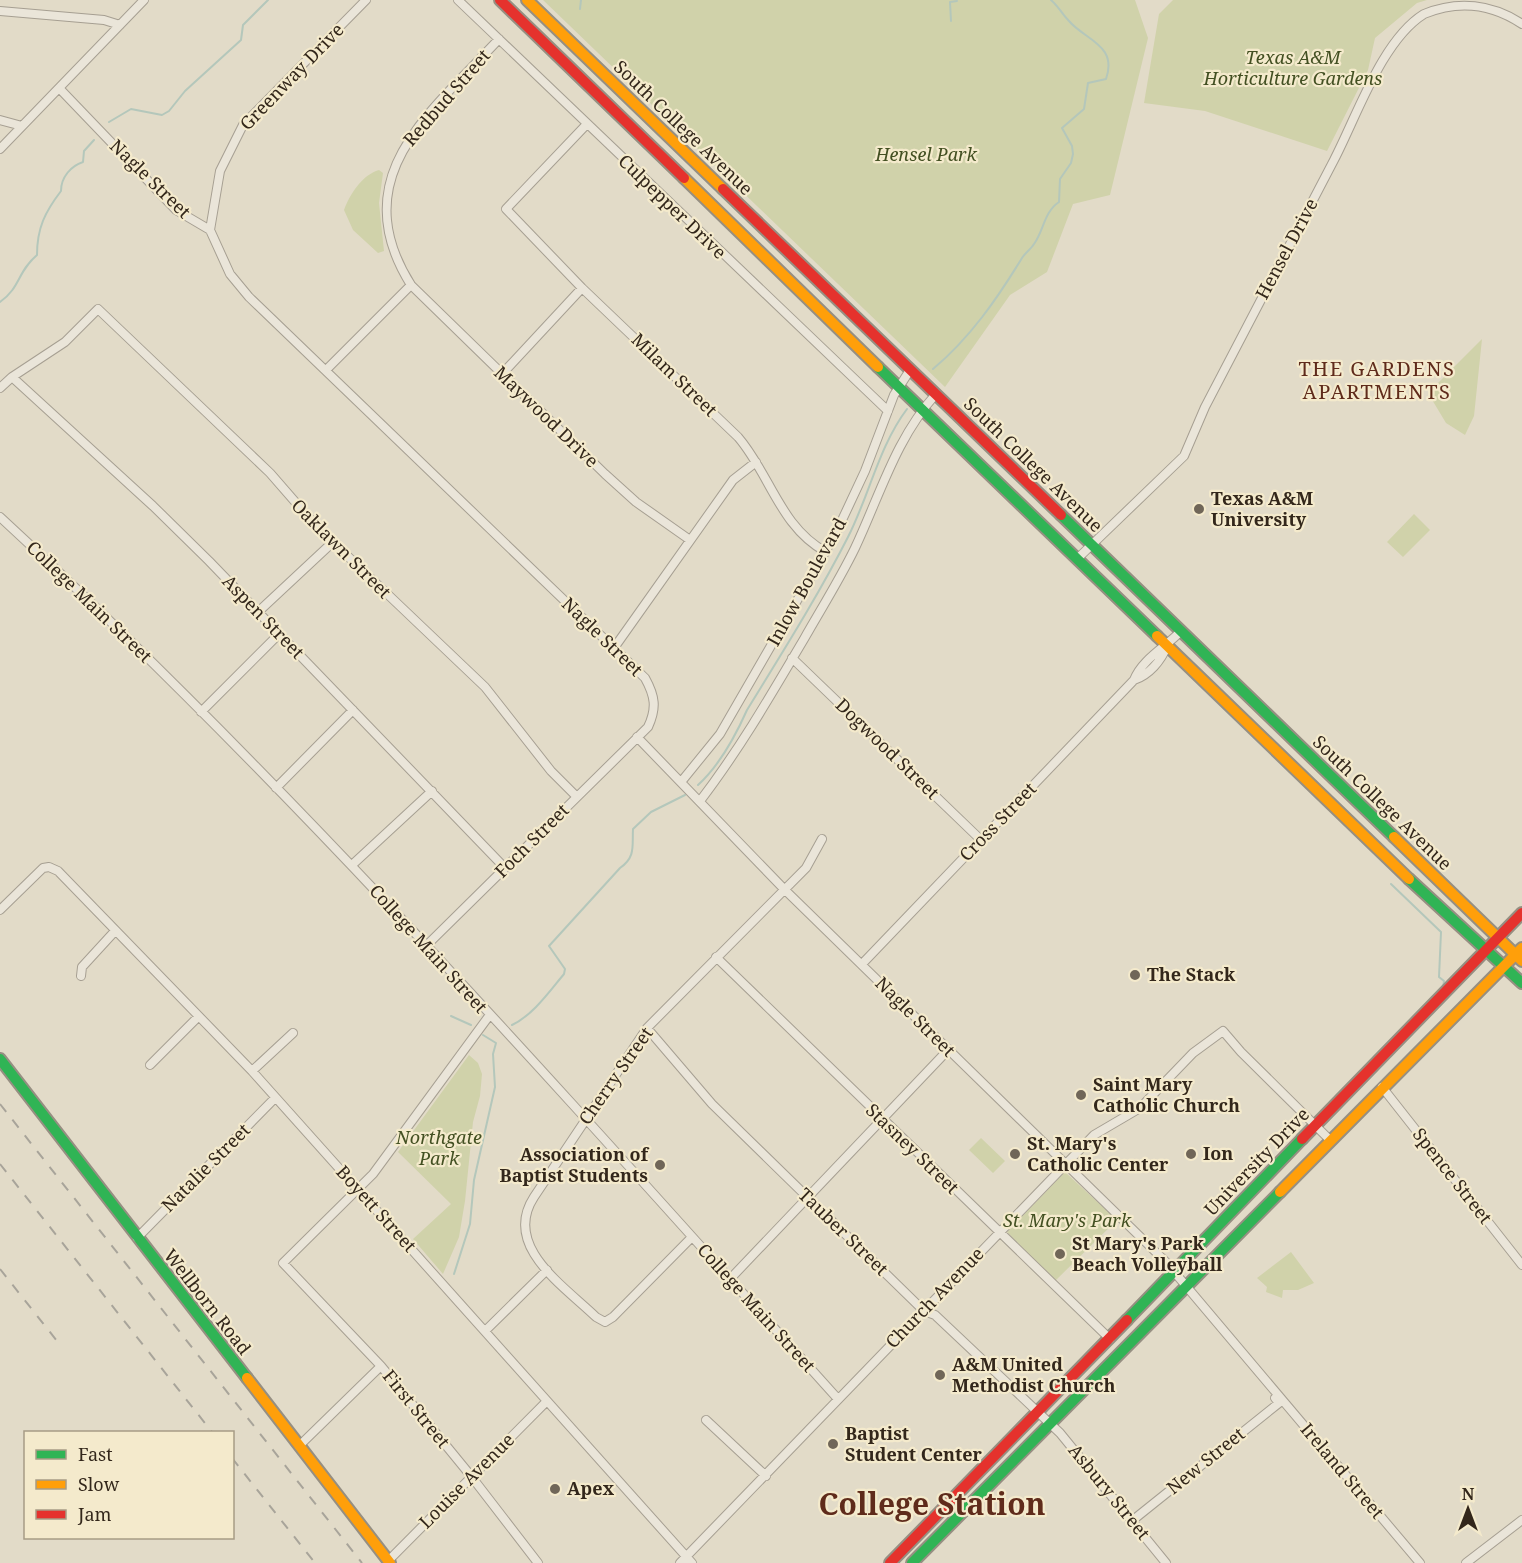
<svg xmlns="http://www.w3.org/2000/svg" width="1522" height="1563" font-family="'Noto Serif',serif">
<style>
.green{fill:#d0d2aa}
.lines{fill:none;stroke-linecap:round;stroke-linejoin:round}
.stream{stroke:#b4c7bb;stroke-width:2}
.street-casing{stroke:#a69f92;stroke-width:10}
.fast-casing{stroke:#968f82;stroke-width:14}
.slow-casing{stroke:#968f82;stroke-width:14}
.jam-casing{stroke:#968f82;stroke-width:14}
.street{stroke:#eae5d9;stroke-width:8}
.fast{stroke:#30b455;stroke-width:10}
.slow{stroke:#ff9f0a;stroke-width:10}
.jam{stroke:#e5322d;stroke-width:10}
.rail{stroke:#a8a49a;stroke-width:2;stroke-dasharray:10 10;stroke-linecap:butt}
.poi-dot{fill:#706658;stroke:#f4eacc;stroke-width:2}
.labels{text-anchor:middle;stroke-width:4.5;stroke-linejoin:round;paint-order:stroke}
.park-label{font-size:18px;font-style:italic;fill:#435022;stroke:#f4eacc}
.street-label{font-size:18px;fill:#33271b;stroke:#f4eacc}
.poi-label{font-size:18px;font-weight:bold;fill:#33271b;stroke:#f4eacc;text-anchor:start}
.neighbourhood-label{font-size:20px;letter-spacing:1.5px;fill:#5f2b1b;stroke:#f4eacc}
.town-label{font-size:30px;font-weight:bold;fill:#5f2b1b;stroke:#f4eacc}
</style>
<rect width="100%" height="100%" fill="#e2dbc8"/>
<!-- green -->
<path class="green" d="M543,0H1135L1148,38L1110,195L1073,204L1047,272L1010,295L945,387Z
M1173,0H1427L1417,3L1375,38L1368,70L1327,151L1205,111L1144,103L1159,14Z
M379,170L383,173L379,203L384,251L378,253L353,230L344,210C350,194 362,175 379,170Z
M1482,339L1474,416L1465,435L1446,423L1428,393Z
M1414,514L1430,530L1403,557L1387,542Z
M469,1055L478,1063L482,1074L480,1096L473,1122L465,1201L459,1237L443,1274L413,1239L451,1204L398,1152Z
M981,1138L1005,1161L993,1173L969,1150Z
M1065,1172L1117,1220L1054,1282L1007,1232Z
M1291,1252L1314,1283L1298,1290H1283L1282,1298L1266,1292L1267,1287L1257,1278Z"/>
<g class="lines">
<!-- stream -->
<path class="stream" d="M580,9L581,0
M951,21L950,2L957,1
M109,122L131,109L162,115L169,111L185,91L241,40L243,25L268,0
M0,302C21,287 17,272 37,255C37,228 45,212 61,191C61,177 71,166 83,162L84,151L94,140
M933,369C970,338 997,299 1022,258C1025,253 1031,249 1034,244C1044,230 1044,212 1059,202L1060,179L1071,163L1073,154L1072,146L1062,128L1084,109L1088,83L1106,79C1118,45 1085,40 1069,21C1062,14 1059,7 1051,0
M698,785C720,765 735,737 747,710C782,653 818,596 848,537C869,496 879,446 907,409
M1391,884L1441,932L1439,977L1444,981L1443,988
M451,1016L471,1025
M512,1025C533,1015 549,992 564,974L565,969L549,946L620,868C636,857 632,846 633,829L651,812L685,795
M454,1274L470,1224L474,1180L495,1087L493,1054L496,1043L483,1035"/>
<!-- street casing -->
<g class="street-casing">
<path id="street" d="M458,0L888,411
M0,11L104,20L120,25
M499,39C431,112 343,177 411,285L605,474L636,502L690,540
M59,88L176,210L210,230L230,274L249,297L645,678C655,696 657,708 648,727L427,945
M0,120L22,126
M586,125L506,209L582,288L738,437C770,474 780,527 826,552
M0,149L144,0
M210,230L220,171L243,125L366,0
M326,370L411,285
M502,374L582,288
M12,377L153,506L209,561L505,868
M0,388L12,377L65,342L98,309L270,473L317,527L485,687L551,771L577,797
M0,517C298,792 567,1098 838,1399
M1077,559L1184,456L1205,407C1248,325 1291,242 1334,160C1357,116 1382,40 1424,14C1458,0 1492,4 1522,24
M258,612L333,542
M614,648L733,480L756,462
M792,658L981,840
M1134,680C1149,675 1161,661 1167,646
M201,712L279,634
M637,737L784,889L1165,1261L1420,1563
M681,782L720,734L836,533L865,471L894,395L910,370
M276,788L353,710
M700,801C739,750 771,695 804,639C821,609 840,579 855,548C880,495 896,438 936,394
M352,865L432,791
M0,910L43,868L49,867L58,871L252,1071L692,1563
M716,957L1110,1339
M862,964L1134,680C1142,659 1166,647 1181,631
M81,976L82,967L115,931
M489,1016L373,1174L283,1263L381,1366L471,1476L538,1563
M647,1028L712,1104L924,1311L935,1315L1060,1433L1166,1563
M150,1065L198,1017
M252,1071L293,1033
M1382,1087L1522,1265
M692,1237L613,1317L605,1322L596,1317C564,1286 502,1246 534,1197L647,1028L806,868L822,839
M137,1238L275,1098
M730,1279L948,1050
M485,1331L547,1270
M706,1420L766,1476
M299,1446L381,1366
M1133,1520L1279,1403L1275,1398
M388,1561L547,1401
M680,1563L1094,1135L1140,1108L1193,1053L1223,1031L1241,1052L1330,1140
M1466,1563L1522,1520"/>
</g>
<!-- fast casing -->
<g class="fast-casing">
<path id="fast" d="M878,367L1157,636
M1061,515L1394,837
M1409,879L1522,983
M0,1059L247,1378
M1127,1320L1302,1139
M912,1563L1280,1192"/>
</g>
<!-- slow casing -->
<g class="slow-casing">
<path id="slow" d="M527,0L723,189
M684,178L878,367
M1157,636L1409,879
M1394,837L1522,961
M1280,1192L1522,948
M247,1378L390,1563"/>
</g>
<!-- jam casing -->
<g class="jam-casing">
<path id="jam" d="M500,0L684,178
M723,189L1061,515
M1302,1139L1522,913
M890,1563L1127,1320"/>
</g>
<!-- street -->
<use href="#street" class="street"/>
<!-- fast -->
<use href="#fast" class="fast"/>
<!-- slow -->
<use href="#slow" class="slow"/>
<!-- jam -->
<use href="#jam" class="jam"/>
<!-- rail -->
<path class="rail" d="M0,1104L362,1563
M0,1164L212,1432
M0,1269L61,1346
M232,1458L315,1563"/>
</g>
<!-- markers -->
<g class="poi-dot">
<circle cx="1199" cy="509" r="6"/>
<circle cx="1135" cy="975" r="6"/>
<circle cx="1081" cy="1095" r="6"/>
<circle cx="1015" cy="1154" r="6"/>
<circle cx="1191" cy="1154" r="6"/>
<circle cx="660" cy="1165" r="6"/>
<circle cx="1060" cy="1254" r="6"/>
<circle cx="940" cy="1375" r="6"/>
<circle cx="833" cy="1444" r="6"/>
<circle cx="555" cy="1489" r="6"/>
</g>
<g class="labels">
<!-- park labels -->
<g class="park-label">
<text x="1293" y="64">Texas A&amp;M<tspan x="1293" dy="21">Horticulture Gardens</tspan></text>
<text x="926" y="161">Hensel Park</text>
<text x="439" y="1144">Northgate<tspan x="439" dy="21">Park</tspan></text>
<text x="1067" y="1227">St. Mary's Park</text>
</g>
<!-- street labels -->
<g class="street-label">
<text transform="translate(292 77) rotate(-46)" y="6">Greenway Drive</text>
<text transform="translate(447 98) rotate(-49)" y="6">Redbud Street</text>
<text transform="translate(683 128) rotate(44)" y="6">South College Avenue</text>
<text transform="translate(150 179) rotate(44)" y="6">Nagle Street</text>
<text transform="translate(672 207) rotate(44)" y="6">Culpepper Drive</text>
<text transform="translate(1287 249) rotate(-62)" y="6">Hensel Drive</text>
<text transform="translate(674 375) rotate(44)" y="6">Milam Street</text>
<text transform="translate(546 417) rotate(44)" y="6">Maywood Drive</text>
<text transform="translate(1033 465) rotate(44)" y="6">South College Avenue</text>
<text transform="translate(341 549) rotate(45)" y="6">Oaklawn Street</text>
<text transform="translate(807 582) rotate(-61)" y="6">Inlow Boulevard</text>
<text transform="translate(89 602) rotate(44)" y="6">College Main Street</text>
<text transform="translate(263 617) rotate(46)" y="6">Aspen Street</text>
<text transform="translate(602 637) rotate(44)" y="6">Nagle Street</text>
<text transform="translate(887 749) rotate(44)" y="6">Dogwood Street</text>
<text transform="translate(1382 803) rotate(44)" y="6">South College Avenue</text>
<text transform="translate(998 822) rotate(-46)" y="6">Cross Street</text>
<text transform="translate(532 841) rotate(-45)" y="6">Foch Street</text>
<text transform="translate(428 949) rotate(48)" y="6">College Main Street</text>
<text transform="translate(915 1017) rotate(45)" y="6">Nagle Street</text>
<text transform="translate(616 1076) rotate(-55)" y="6">Cherry Street</text>
<text transform="translate(912 1149) rotate(44)" y="6">Stasney Street</text>
<text transform="translate(1257 1162) rotate(-46)" y="6">University Drive</text>
<text transform="translate(206 1168) rotate(-45)" y="6">Natalie Street</text>
<text transform="translate(1452 1176) rotate(52)" y="6">Spence Street</text>
<text transform="translate(376 1209) rotate(48)" y="6">Boyett Street</text>
<text transform="translate(843 1232) rotate(44)" y="6">Tauber Street</text>
<text transform="translate(935 1298) rotate(-46)" y="6">Church Avenue</text>
<text transform="translate(207 1302) rotate(52)" y="6">Wellborn Road</text>
<text transform="translate(756 1308) rotate(48)" y="6">College Main Street</text>
<text transform="translate(416 1409) rotate(51)" y="6">First Street</text>
<text transform="translate(1206 1461) rotate(-39)" y="6">New Street</text>
<text transform="translate(1342 1471) rotate(50)" y="6">Ireland Street</text>
<text transform="translate(467 1481) rotate(-45)" y="6">Louise Avenue</text>
<text transform="translate(1109 1492) rotate(51)" y="6">Asbury Street</text>
</g>
<!-- poi labels -->
<g class="poi-label">
<text x="1211" y="505">Texas A&amp;M<tspan x="1211" dy="21">University</tspan></text>
<text x="1147" y="981">The Stack</text>
<text x="1093" y="1091">Saint Mary<tspan x="1093" dy="21">Catholic Church</tspan></text>
<text x="1027" y="1150">St. Mary's<tspan x="1027" dy="21">Catholic Center</tspan></text>
<text x="1203" y="1160">Ion</text>
<text x="648" y="1161" text-anchor="end">Association of<tspan x="648" dy="21">Baptist Students</tspan></text>
<text x="1072" y="1250">St Mary's Park<tspan x="1072" dy="21">Beach Volleyball</tspan></text>
<text x="952" y="1371">A&amp;M United<tspan x="952" dy="21">Methodist Church</tspan></text>
<text x="845" y="1440">Baptist<tspan x="845" dy="21">Student Center</tspan></text>
<text x="567" y="1495">Apex</text>
</g>
<!-- neighbourhood labels -->
<g class="neighbourhood-label">
<text x="1377" y="376">THE GARDENS<tspan x="1377" dy="23">APARTMENTS</tspan></text>
</g>
<!-- town labels -->
<g class="town-label">
<text x="932" y="1515">College Station</text>
</g>
</g>
<!-- legend -->
<rect x="24" y="1431" width="210" height="108" fill="#f4eacc" stroke="#a79c85" stroke-width="1.5"/>
<rect x="36" y="1450" width="30" height="9" fill="#30b455" stroke="#a79c85" stroke-width="1.5"/>
<text x="78" y="1461" font-size="18" fill="#33271b">Fast</text>
<rect x="36" y="1480" width="30" height="9" fill="#ff9f0a" stroke="#a79c85" stroke-width="1.5"/>
<text x="78" y="1491" font-size="18" fill="#33271b">Slow</text>
<rect x="36" y="1510" width="30" height="9" fill="#e5322d" stroke="#a79c85" stroke-width="1.5"/>
<text x="78" y="1521" font-size="18" fill="#33271b">Jam</text>
<!-- north arrow -->
<g transform="translate(1468 1509)" stroke="#f4eacc" stroke-width="4.5" paint-order="stroke">
<path d="M0-4.5L10 22L0 15L-10 22Z" fill="#33271b"/>
<text y="-9" font-size="16" font-weight="bold" text-anchor="middle" fill="#33271b">N</text>
</g>
</svg>
